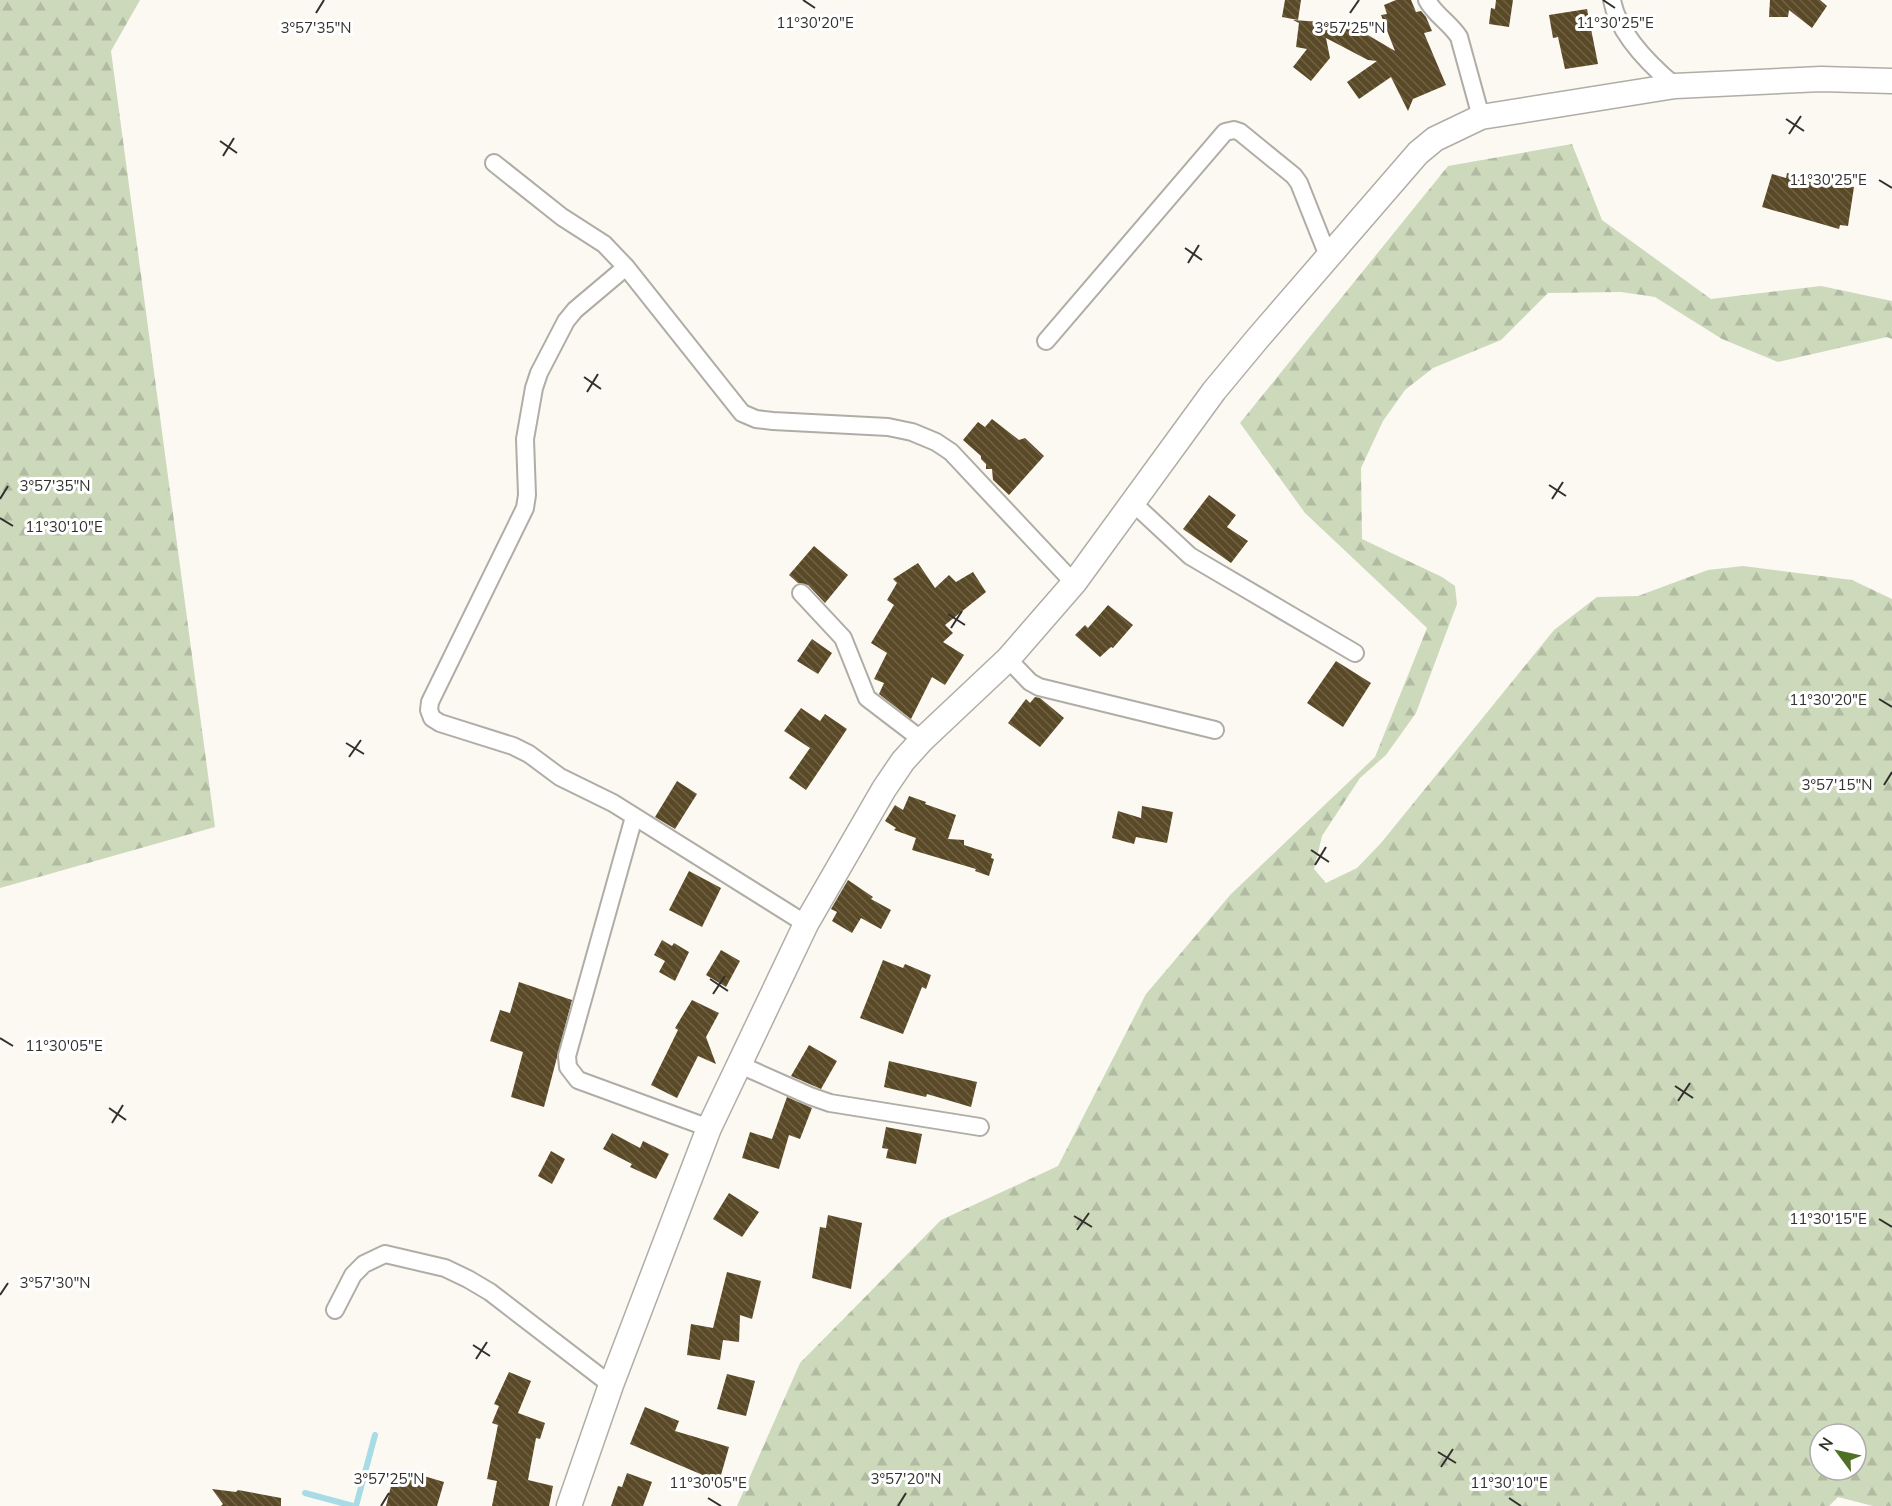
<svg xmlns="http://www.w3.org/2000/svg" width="1892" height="1506" font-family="Mulish,sans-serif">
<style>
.forest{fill:url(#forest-firs);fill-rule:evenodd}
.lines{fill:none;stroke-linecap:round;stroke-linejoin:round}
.stream{stroke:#a7dbe6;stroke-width:6}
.building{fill:url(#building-back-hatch)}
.street-casing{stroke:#b0ada7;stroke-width:20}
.secondary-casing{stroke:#b0ada7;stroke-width:27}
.street{stroke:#fff;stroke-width:16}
.secondary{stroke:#fff;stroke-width:24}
.ticks{fill:none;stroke:#31302d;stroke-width:2}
.ticks-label{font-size:15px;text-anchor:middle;fill:#31302d;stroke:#fff;stroke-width:6;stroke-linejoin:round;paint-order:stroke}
</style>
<defs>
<pattern id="forest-firs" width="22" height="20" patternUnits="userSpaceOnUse" patternTransform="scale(1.5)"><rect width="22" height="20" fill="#cdd9bb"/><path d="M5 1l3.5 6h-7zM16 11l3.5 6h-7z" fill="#b0bba1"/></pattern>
<pattern id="building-back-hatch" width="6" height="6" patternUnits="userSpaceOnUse" patternTransform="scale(1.5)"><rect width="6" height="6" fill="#594926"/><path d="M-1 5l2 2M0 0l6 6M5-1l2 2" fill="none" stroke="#6e6145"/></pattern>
</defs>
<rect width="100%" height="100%" fill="#fcf9f2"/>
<!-- forest -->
<path class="forest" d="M0,0H140L111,51L215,827L0,888Z
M1572,144L1602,220L1711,299L1821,286L1892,301V339L1887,337L1778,362L1722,339L1655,297L1621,292L1548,293L1501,340L1433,368L1405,390L1383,421L1361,468L1362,539L1442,577L1455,586L1457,604L1416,713L1386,755L1360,778L1322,836L1314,869L1326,883L1357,868L1381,843L1554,630L1597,597L1638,596L1708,570L1743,566L1852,580L1892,599V1506H1873L1838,1497L1829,1506H737L800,1363L941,1220L1058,1166L1146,994L1231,894L1375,757L1427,628L1305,513L1240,423L1448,166ZM1820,1434H1856V1470H1820Z"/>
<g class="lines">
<!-- stream -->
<path class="stream" d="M305,1493L353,1506
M356,1506L375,1435"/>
</g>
<!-- building -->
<path class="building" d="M1285,0H1301L1298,20L1282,17Z
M1396,0H1411L1416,12L1421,11L1426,17L1432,31L1424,33L1446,85L1413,99L1408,111L1391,77L1359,99L1347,82L1377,61L1368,60L1326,38L1330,58L1311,81L1293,67L1307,49L1296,47L1299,23L1293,20L1349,24L1395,51L1381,15L1387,14L1384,5Z
M1496,0H1513L1509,27L1489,24L1491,8L1495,9Z
M1770,0H1820L1827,6L1812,28L1789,10L1788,17H1769Z
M1587,9L1598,64L1565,69L1558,37L1553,38L1549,15Z
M1787,173L1817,182L1854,187L1848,226L1840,225L1839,229L1762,207L1772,174L1786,178Z
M992,419L1019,440L1025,438L1044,456L1009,495L993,480L992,469H986V464L981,459V456L963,440L978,422L985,427Z
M1209,495L1236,515L1227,527L1248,541L1231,563L1183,529Z
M814,546L848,575L825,603L808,585L798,583L789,575Z
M918,563L935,588L949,575L956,582L973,572L986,592L945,625L953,633L943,642L964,655L945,685L932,677L911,719L879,694L884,683L874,679L887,653L871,643L894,605L887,600L897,583L893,579Z
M1108,605L1133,625L1113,648L1111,647L1100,657L1075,635L1085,625L1088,628Z
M812,639L832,653L818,674L797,661Z
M1336,661L1371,683L1343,727L1307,703Z
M1035,697L1040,698L1064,718L1040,747L1008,723L1026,699L1030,703Z
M801,708L820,721L825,714L847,729L806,790L789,778L810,748L784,731Z
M677,781L697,794L675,829L655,817Z
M909,796L926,802L925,804L956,815L948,839L964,840V845L992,854L991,858L994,859L989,876L975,871L976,869L912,850L916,838L894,830L896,828L885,821L895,805L903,810Z
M1142,806L1173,812L1167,843L1136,837L1134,844L1112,838L1118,811L1141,818Z
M689,871L721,888L702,927L669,910Z
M848,880L873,897L871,899L891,910L881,929L861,918L852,933L832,921L837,912L831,909Z
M662,940L672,946L674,943L689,952L675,981L659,972L665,961L654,955Z
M721,950L740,961L726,987L706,975Z
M883,960L903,968L905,964L931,975L926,989L922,987L903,1034L860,1018Z
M519,982L572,1000L544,1107L511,1097L523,1052L490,1041L500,1010L510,1013Z
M692,1000L719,1013L706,1037L716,1064L698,1056L677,1098L651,1085L678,1030L675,1028Z
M809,1045L837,1061L821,1089L791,1076Z
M889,1061L977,1082L971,1107L927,1094L926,1097L884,1087Z
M787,1097L812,1108L800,1139L789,1135L779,1169L742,1158L750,1132L772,1139Z
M886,1127L922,1134L916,1164L886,1158L888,1149L882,1148Z
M612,1133L640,1148L643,1141L669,1154L656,1179L630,1167L632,1164L603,1149Z
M551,1151L565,1159L552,1184L538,1176Z
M729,1193L759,1212L742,1237L713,1219Z
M828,1215L862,1223L851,1289L812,1278L820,1227L826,1228Z
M727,1272L761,1281L752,1319L740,1315L739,1342L723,1340L720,1360L687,1355L691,1324L713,1328Z
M509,1372L531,1381L518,1413L545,1423L540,1439L536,1438L528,1480L553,1486L549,1506H492L497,1481L487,1479L498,1425L492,1423L499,1406L494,1404Z
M727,1374L755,1381L746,1416L717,1409Z
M645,1407L679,1421L675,1431L729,1447L719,1482L630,1444Z
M407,1471L444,1482L437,1506H386L394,1474L406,1478Z
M627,1473L652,1482L643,1506H611L618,1486L622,1487Z
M212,1489L236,1492L238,1490L281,1498V1506H221L223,1504Z"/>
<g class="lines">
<!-- street casing -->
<g class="street-casing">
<path id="street" d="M1427,0C1434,14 1450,23 1459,37L1481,117
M1612,0C1618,34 1650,65 1675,86
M494,163L562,217L604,244L626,267L742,413L756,419L773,421L888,427L912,432L936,442L951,452L1074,583
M626,267L575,310L566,321L539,373L534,388L525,439L527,495L525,508L430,702L429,710L432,718L440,723L513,746L529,754L560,777L613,803L806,924
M1046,341L1225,132L1234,130L1240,132L1294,176L1299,183L1328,256
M1133,503L1190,556L1355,653
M801,593L843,638L867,698L922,740
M1008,659L1030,682L1039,687L1215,730
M634,817L567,1056L568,1067L578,1080L709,1128
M738,1064L810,1096L830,1103L980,1127
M335,1310L353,1275L364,1264L385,1254L445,1268L468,1279L490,1292L611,1385"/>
</g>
<!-- secondary casing -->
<g class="secondary-casing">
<path id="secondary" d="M569,1506L611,1385L709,1128L806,924L884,789L903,761L922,740L1008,659L1074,583L1214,391L1258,338L1418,153L1435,139L1481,117L1675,86L1821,79L1892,81"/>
</g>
<!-- street -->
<use href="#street" class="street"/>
<!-- secondary -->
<use href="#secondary" class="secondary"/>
</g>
<!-- ticks -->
<path class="ticks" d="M803,0L815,8M1603,0L1615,8M316,13L324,0M1350,13L1359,0M1786,119L1804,131M1789,134L1801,116M220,141L237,153M223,156L234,138M1879,180L1892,188M1185,248L1202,260M1188,263L1199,245M584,377L601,389M587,392L598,374M1549,485L1566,496M0,499L8,486M1552,499L1563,482M0,518L13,526M948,614L965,625M951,628L962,611M1879,699L1892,707M346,743L364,754M349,757L361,740M1884,785L1892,772M1311,850L1329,862M1315,865L1326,847M710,979L728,991M713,994L725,976M0,1038L13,1046M1675,1086L1693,1098M1678,1101L1690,1083M109,1108L126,1120M112,1123L123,1105M1074,1216L1092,1227M1879,1219L1892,1227M1077,1230L1089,1213M0,1295L8,1283M473,1345L490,1356M476,1359L487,1342M1438,1452L1456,1463M1441,1467L1453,1449M708,1498L721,1506M1509,1498L1521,1506M381,1506L389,1493M898,1506L906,1493"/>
<g class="ticks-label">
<text x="815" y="28">11°30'20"E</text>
<text x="1615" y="28">11°30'25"E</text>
<text x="316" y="33">3°57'35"N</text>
<text x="1350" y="33">3°57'25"N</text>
<text x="1828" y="185">11°30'25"E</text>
<text x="55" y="491">3°57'35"N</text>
<text x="64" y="532">11°30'10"E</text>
<text x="1828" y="705">11°30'20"E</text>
<text x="1837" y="790">3°57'15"N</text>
<text x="64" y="1051">11°30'05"E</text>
<text x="1828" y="1224">11°30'15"E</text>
<text x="55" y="1288">3°57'30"N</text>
<text x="389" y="1484">3°57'25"N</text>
<text x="906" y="1484">3°57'20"N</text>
<text x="708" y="1488">11°30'05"E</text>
<text x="1509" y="1488">11°30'10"E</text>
</g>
<!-- north arrow -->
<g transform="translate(1838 1452) rotate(303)"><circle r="28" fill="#ffffff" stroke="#adacab" stroke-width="1.5"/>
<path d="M0-4.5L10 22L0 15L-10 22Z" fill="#507026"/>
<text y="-9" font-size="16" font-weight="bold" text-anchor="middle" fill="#31302d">N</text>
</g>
</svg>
